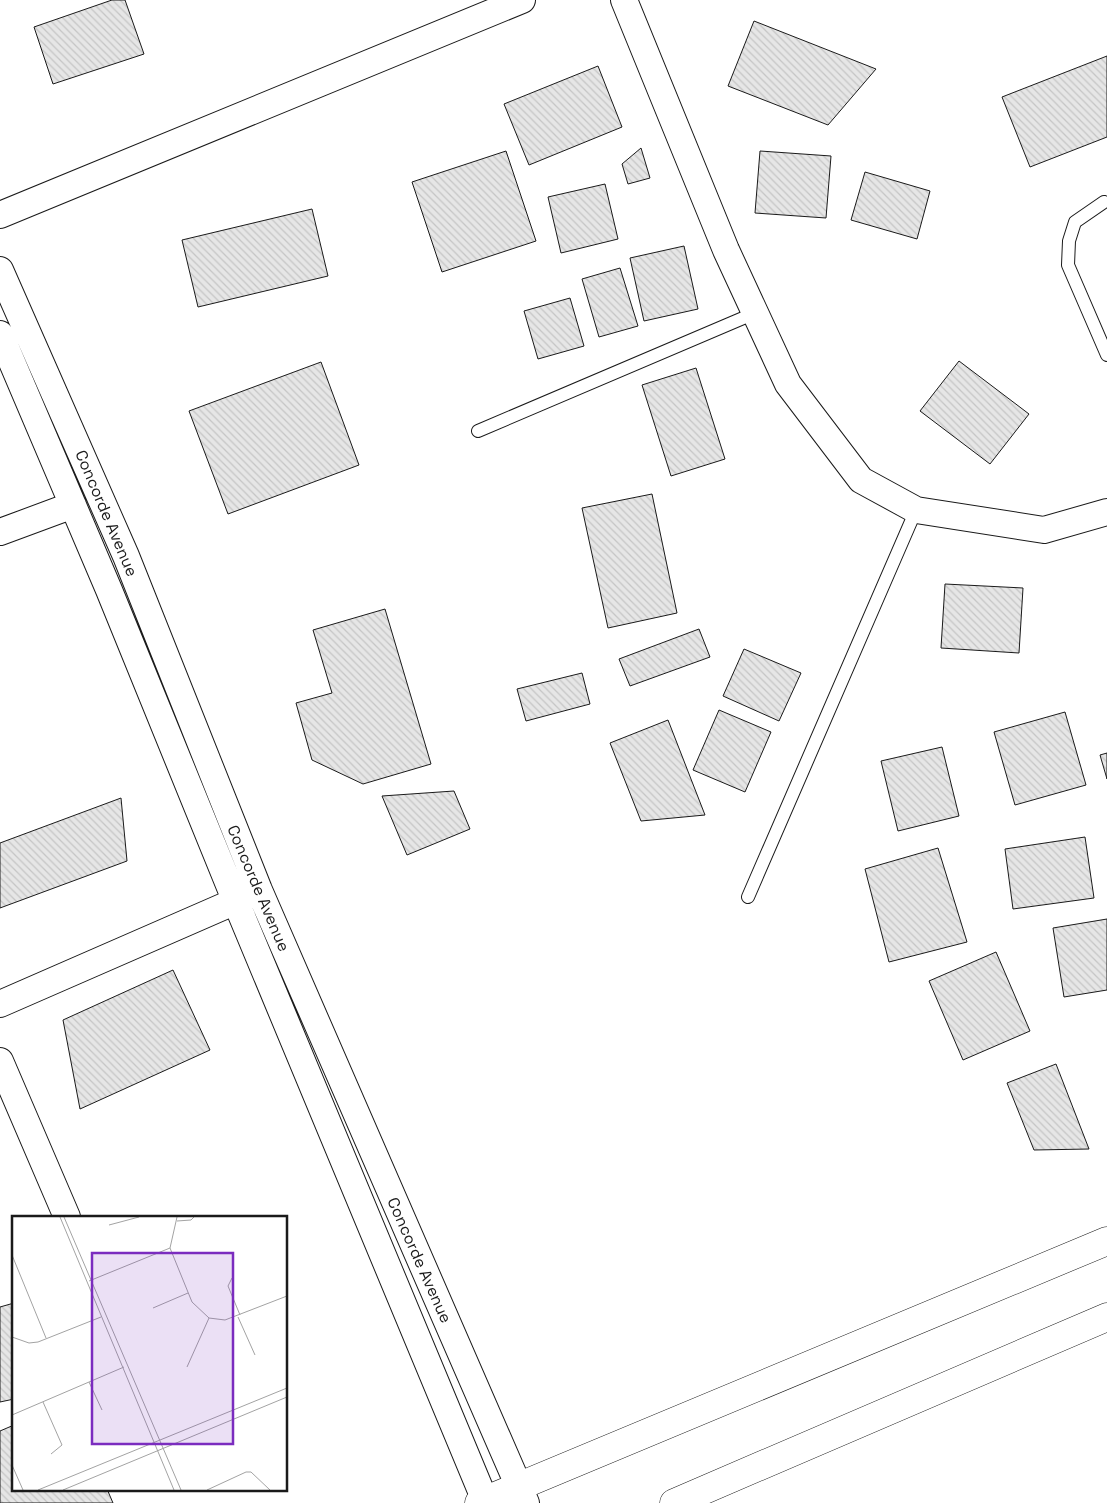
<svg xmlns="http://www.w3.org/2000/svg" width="1107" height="1503" font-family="'Space Grotesk',sans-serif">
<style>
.building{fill:url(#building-back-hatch);stroke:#1a1a1a}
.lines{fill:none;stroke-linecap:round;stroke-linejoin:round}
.lane-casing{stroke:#1a1a1a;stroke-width:14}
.street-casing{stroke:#1a1a1a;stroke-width:28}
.secondary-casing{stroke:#1a1a1a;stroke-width:29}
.lane{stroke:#fff;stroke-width:12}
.street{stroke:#fff;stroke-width:26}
.secondary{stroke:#fff;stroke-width:28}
.labels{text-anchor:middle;stroke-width:4;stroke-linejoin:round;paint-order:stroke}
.street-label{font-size:16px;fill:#1a1a1a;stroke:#fff}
.inset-road{fill:none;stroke:#a3a3a3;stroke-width:1}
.view{fill:#7b2cbf;fill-opacity:0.15;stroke:#7b2cbf;stroke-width:2.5}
.inset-edge{fill:none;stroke:#1a1a1a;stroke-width:2.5}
</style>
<defs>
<pattern id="building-back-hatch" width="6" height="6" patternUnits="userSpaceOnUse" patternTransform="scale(1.25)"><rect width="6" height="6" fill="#e6e6e6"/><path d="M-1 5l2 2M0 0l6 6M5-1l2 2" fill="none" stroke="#c5c5c5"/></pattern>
</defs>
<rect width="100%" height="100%" fill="#fff"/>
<!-- building -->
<path class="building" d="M112,0H125L144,54L53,84L34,27Z
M754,21L876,69L828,125L728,86Z
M1107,56V137L1030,167L1002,97Z
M598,66L622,127L529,165L504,104Z
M641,148L650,178L628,184L622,164Z
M506,151L536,241L442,272L412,182Z
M760,151L831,156L826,218L755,213Z
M865,172L930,191L917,239L851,220Z
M605,184L618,239L561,253L548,197Z
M312,209L328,276L198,307L182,240Z
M684,246L698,309L644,321L630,258Z
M620,268L638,326L599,337L582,279Z
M570,298L584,346L538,359L524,311Z
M959,361L1029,414L990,464L920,411Z
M321,362L359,465L228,514L189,411Z
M696,368L725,459L671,476L642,385Z
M652,494L677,613L608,628L582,508Z
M945,584L1023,588L1019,653L941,648Z
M385,609L431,764L363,784L312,760L296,703L332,693L313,630Z
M699,629L710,657L630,686L619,659Z
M744,649L801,673L779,721L723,696Z
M582,673L590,704L526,721L517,689Z
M719,710L771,732L745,792L693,770Z
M1065,712L1086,785L1015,805L994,732Z
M668,720L705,815L641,821L610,743Z
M942,747L959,816L898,831L881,761Z
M1107,753V779L1100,755Z
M454,791L470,829L407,855L382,796Z
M121,798L127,861L0,908V843Z
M1085,837L1094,898L1013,909L1005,849Z
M938,848L967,942L889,962L865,869Z
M1107,919V990L1064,997L1053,928Z
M996,952L1030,1031L963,1060L929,981Z
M173,970L210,1050L80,1109L63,1020Z
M1056,1064L1089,1149L1034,1150L1007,1083Z
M14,1303V1399L0,1402V1307Z
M14,1425V1489H107L113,1503H0V1431Z"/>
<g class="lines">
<!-- lane casing -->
<g class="lane-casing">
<path id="lane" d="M1104,202L1075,222L1069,241L1068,265L1107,355
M478,431L755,313
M748,897L916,510"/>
</g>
<!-- street casing -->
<g class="street-casing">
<path id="street" d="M624,0L726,250L788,384L861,480L916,510L1044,530L1107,512
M0,215L522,0
M0,270L126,556L259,890L526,1503
M0,334L109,590L236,902L486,1503
M0,532L73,505
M0,1004L252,894
M0,1061L67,1217"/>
</g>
<!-- secondary casing -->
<g class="secondary-casing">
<path id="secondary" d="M479,1503L1107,1241
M674,1503L1107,1317"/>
</g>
<!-- lane -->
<use href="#lane" class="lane"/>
<!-- street -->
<use href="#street" class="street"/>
<!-- secondary -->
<use href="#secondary" class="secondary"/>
</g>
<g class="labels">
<!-- street labels -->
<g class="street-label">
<text transform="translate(107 513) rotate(67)" y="6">Concorde Avenue</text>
<text transform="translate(259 888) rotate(67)" y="6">Concorde Avenue</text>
<text transform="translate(420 1260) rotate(66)" y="6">Concorde Avenue</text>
</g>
</g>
<!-- overview -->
<g transform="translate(12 1216)">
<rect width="275" height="275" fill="#fff"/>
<path class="inset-road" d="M48,1L162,274M52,1L169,274M165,5L179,4L182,1M97,9L127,1M158,32L180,86L197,102L213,104L275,80M0,39L34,122M220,62L216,70L228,99M77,65L158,32L165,1M141,92L176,77M226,101L243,139M0,121L17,127L26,126L89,101M175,151L197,102M77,166L90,194M31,186L50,229L39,238M0,199L112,151M0,249L11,274M26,274L275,172M51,274L275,181M195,274L234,256H239L258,274"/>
<path class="view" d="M80,37H221V228H80Z"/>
<rect width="275" height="275" class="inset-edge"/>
</g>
</svg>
